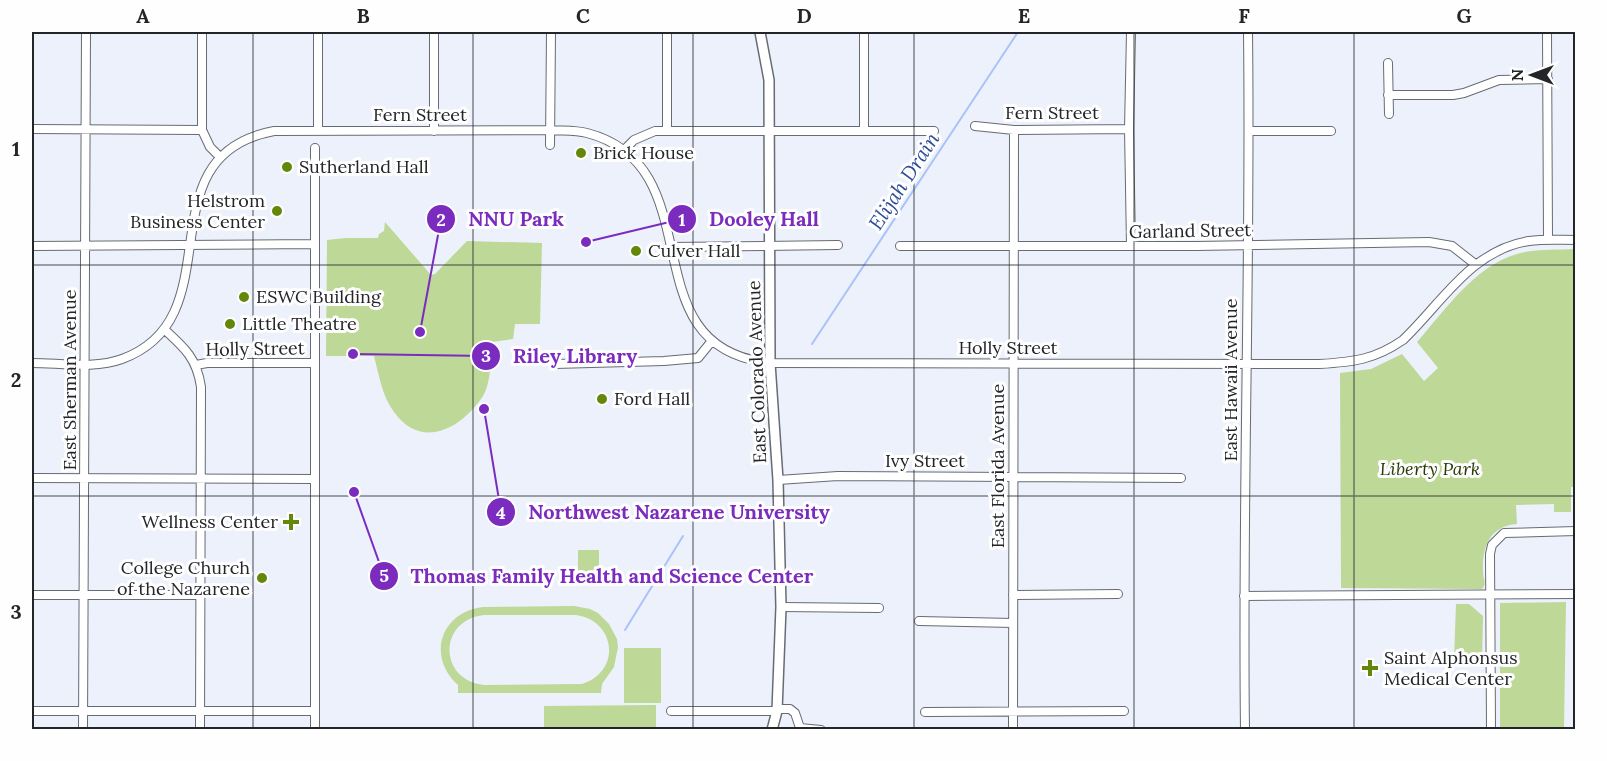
<svg xmlns="http://www.w3.org/2000/svg" width="1607" height="761" font-family="Lora,serif">
<style>
.green{fill:#bdd897;fill-rule:evenodd}
.lines{fill:none;stroke-linecap:round;stroke-linejoin:round}
.stream{stroke:#a9c3f9;stroke-width:2}
.minor-casing{stroke:#666b74;stroke-width:10}
.major-casing{stroke:#666b74;stroke-width:12}
.minor{stroke:#fff;stroke-width:8}
.major{stroke:#fff;stroke-width:9}
.grid{fill:none;stroke:#232529;stroke-width:1.5;stroke-opacity:0.55}
.poi-dot{fill:#638708;stroke:#fefefe;stroke-width:2}
.labels{text-anchor:middle;stroke-width:6;stroke-linejoin:round;paint-order:stroke}
.street-label{font-size:18px;fill:#232529;stroke:#fefefe}
.poi-label{font-size:18px;fill:#232529;stroke:#fefefe;text-anchor:start}
.park-label{font-size:18px;font-style:italic;fill:#2a3b05;stroke:#fefefe}
.water-label{font-size:20px;font-style:italic;fill:#2a4b97;stroke:#fefefe}
.leader{fill:none;stroke:#7b2cbf;stroke-width:2}
.callout-dot{fill:#7b2cbf;stroke:#fefefe;stroke-width:2}
.mark-label{font-size:18px;text-anchor:middle;font-weight:bold;fill:#fff}
.callout-label{font-size:20px;text-anchor:middle;font-weight:bold;fill:#7b2cbf;stroke:#fefefe;stroke-width:6;stroke-linejoin:round;paint-order:stroke}
.neatline{fill:none;stroke:#232529;stroke-width:2}
.grid-label{font-size:20px;text-anchor:middle;font-weight:bold;fill:#232529}
</style>
<rect width="100%" height="100%" fill="#ecf1fc"/>
<!-- green -->
<path class="green" d="M385,222L431,275L435,274L467,241L542,243L540,324H515L513,339L492,342C491,357 491,383 483,396C462,428 422,451 394,412C382,396 379,375 374,356H326L327,240L346,238H378L379,234L384,231Z
M1575,249L1576,487H1571V512H1554V504L1516,505L1517,524C1489,526 1482,548 1483,572C1483,579 1487,583 1482,589L1341,588L1340,373L1371,369L1402,354L1424,381L1438,368L1417,342C1447,308 1478,261 1525,252C1541,249 1559,250 1575,249Z
M578,550H599V575H578Z
M1566,602L1564,729H1500V603Z
M1456,604H1469L1483,616L1482,661L1454,660Z
M483,607L574,606L590,609L598,613L609,624L617,639L618,647L614,667L602,684L601,693H458V685C426,656 441,612 483,607ZM484,615H576C617,621 621,672 582,684L484,685C438,680 438,620 484,615Z
M624,648H661V703H624Z
M656,705V729H544V706Z"/>
<g class="lines">
<!-- stream -->
<path class="stream" d="M812,344L1018,32
M625,630L683,536"/>
<!-- minor casing -->
<g class="minor-casing">
<path id="minor" d="M202,32V130L210,147L220,157
M1547,32L1548,240
M1388,63L1389,114
M1388,95H1453L1464,93L1499,80L1548,79
M975,126L1014,130L1129,129
M32,129L202,130
M318,130V32
M434,131V32
M667,131V32
M864,131V32
M1250,131H1331
M550,145L551,32
M623,151L634,140L655,131H934
M32,246L315,244
M900,246H1196L1429,242L1452,246L1475,264
M1131,246L1129,129L1131,32
M671,247L838,245
M165,330C185,348 197,359 201,387L200,730
M32,363C60,363 95,369 122,359C237,317 140,156 274,131L550,130C562,131 575,130 587,133C717,167 625,348 770,363L1319,364C1353,362 1374,360 1403,340C1442,303 1471,250 1529,241C1544,239 1560,240 1576,240
M555,364L664,361L698,358L711,342
M196,365L207,363H315
M32,478L315,479
M778,480L838,476L1181,478
M32,595H200
M1013,595L1118,594
M1244,596L1576,594
M781,607L879,608
M919,621L1013,623
M777,709H790L795,713L800,728L821,730
M32,711H315
M671,711H777
M925,712L1124,711
M83,730L86,32
M315,730V148
M1013,730L1014,130
M1245,730C1242,497 1251,264 1248,32
M1491,730L1490,554L1492,545L1504,533L1576,531"/>
</g>
<!-- major casing -->
<g class="major-casing">
<path id="major" d="M760,32L769,80L770,363L778,480L781,607L777,711L772,730"/>
</g>
<!-- minor -->
<use href="#minor" class="minor"/>
<!-- major -->
<use href="#major" class="major"/>
</g>
<!-- grid -->
<path class="grid" d="M253,32V730M473,32V730M693,32V730M914,32V730M1134,32V730M1354,32V730M32,265H1576M32,496H1576"/>
<!-- markers -->
<g class="poi-dot">
<circle cx="581" cy="153" r="6"/>
<circle cx="287" cy="167" r="6"/>
<circle cx="277" cy="211" r="6"/>
<circle cx="636" cy="251" r="6"/>
<circle cx="244" cy="297" r="6"/>
<circle cx="230" cy="324" r="6"/>
<circle cx="602" cy="399" r="6"/>
<path d="M288 513h6v6h6v6h-6v6h-6v-6h-6v-6h6z"/>
<circle cx="262" cy="578" r="6"/>
<path d="M1367 659h6v6h6v6h-6v6h-6v-6h-6v-6h6z"/>
</g>
<g class="labels">
<!-- street labels -->
<g class="street-label">
<text x="1052" y="119">Fern Street</text>
<text x="420" y="121">Fern Street</text>
<text transform="translate(1190 231) rotate(-1)" y="6">Garland Street</text>
<text x="1008" y="354">Holly Street</text>
<text transform="translate(255 349) rotate(-1)" y="6">Holly Street</text>
<text transform="translate(757 372) rotate(-92)" y="6">East Colorado Avenue</text>
<text transform="translate(70 380) rotate(-90)" y="6">East Sherman Avenue</text>
<text transform="translate(1231 380) rotate(-90)" y="6">East Hawaii Avenue</text>
<text x="925" y="467">Ivy Street</text>
<text transform="translate(998 466) rotate(-90)" y="6">East Florida Avenue</text>
</g>
<!-- poi labels -->
<g class="poi-label">
<text x="593" y="159">Brick House</text>
<text x="299" y="173">Sutherland Hall</text>
<text x="265" y="207" text-anchor="end">Helstrom<tspan x="265" dy="21">Business Center</tspan></text>
<text x="648" y="257">Culver Hall</text>
<text x="256" y="303">ESWC Building</text>
<text x="242" y="330">Little Theatre</text>
<text x="614" y="405">Ford Hall</text>
<text x="278" y="528" text-anchor="end">Wellness Center</text>
<text x="250" y="574" text-anchor="end">College Church<tspan x="250" dy="21">of the Nazarene</tspan></text>
<text x="1384" y="664">Saint Alphonsus<tspan x="1384" dy="21">Medical Center</tspan></text>
</g>
<!-- park labels -->
<g class="park-label">
<text x="1430" y="475">Liberty Park</text>
</g>
<!-- water labels -->
<g class="water-label">
<text transform="translate(904 181) rotate(-57)" y="7">Elijah Drain</text>
</g>
</g>
<!-- callouts -->
<path class="leader" d="M586 242L682 219M420 332L441 219M353 354L486 356M484 409L501 512M354 492L384 576"/>
<g class="callout-dot">
<circle cx="586" cy="242" r="6"/>
<circle cx="420" cy="332" r="6"/>
<circle cx="353" cy="354" r="6"/>
<circle cx="484" cy="409" r="6"/>
<circle cx="354" cy="492" r="6"/>
<circle cx="682" cy="219" r="15"/>
<circle cx="441" cy="219" r="15"/>
<circle cx="486" cy="356" r="15"/>
<circle cx="501" cy="512" r="15"/>
<circle cx="384" cy="576" r="15"/>
</g>
<g class="mark-label">
<text x="682" y="226">1</text>
<text x="441" y="226">2</text>
<text x="486" y="362">3</text>
<text x="501" y="519">4</text>
<text x="384" y="582">5</text>
</g>
<g class="callout-label">
<text x="764" y="226">Dooley Hall</text>
<text x="516" y="226">NNU Park</text>
<text x="575" y="363">Riley Library</text>
<text x="679" y="519">Northwest Nazarene University</text>
<text x="612" y="583">Thomas Family Health and Science Center</text>
</g>
<!-- border -->
<rect width="1607" height="761" fill="none" stroke="#fefefe" stroke-width="66"/>
<!-- north arrow -->
<g transform="translate(1532 75) rotate(270)" stroke="#fefefe" stroke-width="4.5" paint-order="stroke">
<path d="M0-4.5L10 22L0 15L-10 22Z" fill="#232529"/>
<text y="-9" font-size="16" font-weight="bold" text-anchor="middle" fill="#232529">N</text>
</g>
<rect x="33" y="33" width="1541" height="695" class="neatline"/>
<g class="grid-label">
<text x="143" y="23">A</text>
<text x="363" y="23">B</text>
<text x="583" y="23">C</text>
<text x="804" y="23">D</text>
<text x="1024" y="23">E</text>
<text x="1244" y="23">F</text>
<text x="1464" y="23">G</text>
<text x="16" y="156">1</text>
<text x="16" y="387">2</text>
<text x="16" y="619">3</text>
</g>
</svg>
